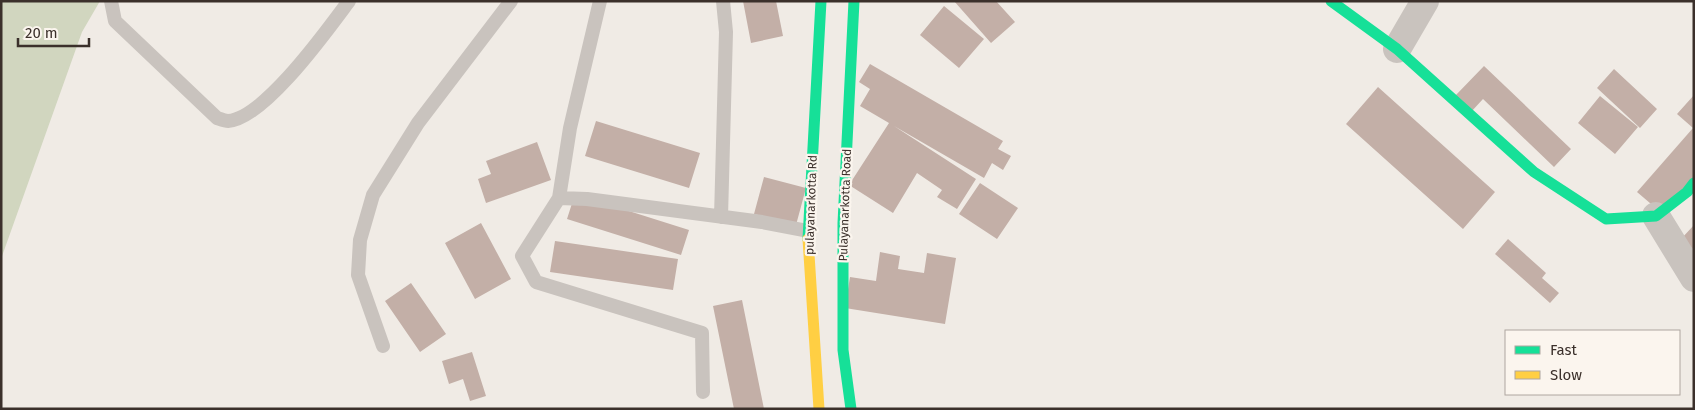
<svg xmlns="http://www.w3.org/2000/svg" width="1695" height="410" font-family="'Fira Sans',sans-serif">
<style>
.green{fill:#d1d6bf}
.building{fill:#c3afa7}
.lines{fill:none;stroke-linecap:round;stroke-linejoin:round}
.lane{stroke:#c9c3be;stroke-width:14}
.street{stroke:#c9c3be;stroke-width:28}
.fast{stroke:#16e098;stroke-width:11}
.slow{stroke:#ffcf43;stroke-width:11}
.labels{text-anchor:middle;stroke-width:4.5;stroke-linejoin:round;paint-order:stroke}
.street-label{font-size:12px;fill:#3b302b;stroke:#fbf5ee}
</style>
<rect width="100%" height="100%" fill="#f0ebe5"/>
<!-- green -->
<path class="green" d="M1,1H100L82,32L1,259Z"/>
<!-- building -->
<path class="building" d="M743,1H776L783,36L751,43Z
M954,1H996L1015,22L991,43Z
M944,6L984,39L959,68L920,35Z
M870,64L1003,141L998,149L1011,156L1003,170L992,163L984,178L894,126L976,179L957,209L937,197L942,190L917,173L893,213L849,185L889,123L860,106L870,89L859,82Z
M1484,66L1571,149L1554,167L1483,99L1471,112L1455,96Z
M1614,69L1657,109L1640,128L1597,88Z
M1378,87L1495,192L1463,229L1346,124Z
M1694,95V180L1664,215L1637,192L1693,128L1677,114Z
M1600,96L1638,127L1615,154L1578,123Z
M596,121L700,153L689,188L585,156Z
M537,142L551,180L486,203L478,179L491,174L486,161Z
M764,177L806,188L796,225L754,214Z
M980,183L1018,208L997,239L959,214Z
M575,194L689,230L681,255L567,219Z
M481,223L511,279L475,299L445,243Z
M1694,225V250L1681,239Z
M1508,239L1546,273L1542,278L1559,293L1550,303L1495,254Z
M555,241L678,259L673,290L550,272Z
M880,252L900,256L898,269L924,273L927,253L956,258L945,324L845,308L850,277L876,281Z
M411,283L446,334L420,352L385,301Z
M742,300L764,409H734L713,306Z
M472,352L486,396L470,401L463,379L449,384L442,361Z"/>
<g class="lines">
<!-- lane -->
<path class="lane" d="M111,1L115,21L217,118C220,119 225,121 228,121C264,119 328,29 349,1
M559,198L570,128L600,1
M721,217L726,32L723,1
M383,346L358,275L360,240L373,195L418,123L511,1
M703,392L702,333L536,282L522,256L559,198L587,199L762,222L808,231"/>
<!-- street -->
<path class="street" d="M1397,49L1425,1
M1656,216L1694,278"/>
<!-- fast -->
<path class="fast" d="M1331,1L1397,49L1534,172L1606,219L1656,216L1687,192L1694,183
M808,239L821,1
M851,409L843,350V223L854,1"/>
<!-- slow -->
<path class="slow" d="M808,239L819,409"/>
</g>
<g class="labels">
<!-- street labels -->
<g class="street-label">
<text transform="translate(811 205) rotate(-88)" y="4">pulayanarkotta Rd</text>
<text transform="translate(845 205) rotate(-88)" y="4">Pulayanarkotta Road</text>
</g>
</g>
<!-- border -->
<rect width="1695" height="410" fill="none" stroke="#3b302b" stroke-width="5"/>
<!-- legend -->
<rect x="1505" y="330" width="175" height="65" fill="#fbf5ee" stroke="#aea6a0"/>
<rect x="1515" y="346" width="25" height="8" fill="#16e098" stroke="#aea6a0"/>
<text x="1550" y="355" font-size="15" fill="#3b302b">Fast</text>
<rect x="1515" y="371" width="25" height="8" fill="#ffcf43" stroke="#aea6a0"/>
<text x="1550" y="380" font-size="15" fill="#3b302b">Slow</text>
<!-- scale -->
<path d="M18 38v8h71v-8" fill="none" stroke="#3b302b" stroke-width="2.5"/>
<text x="25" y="38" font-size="15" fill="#3b302b" stroke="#fbf5ee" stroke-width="4" paint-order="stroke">20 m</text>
</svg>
